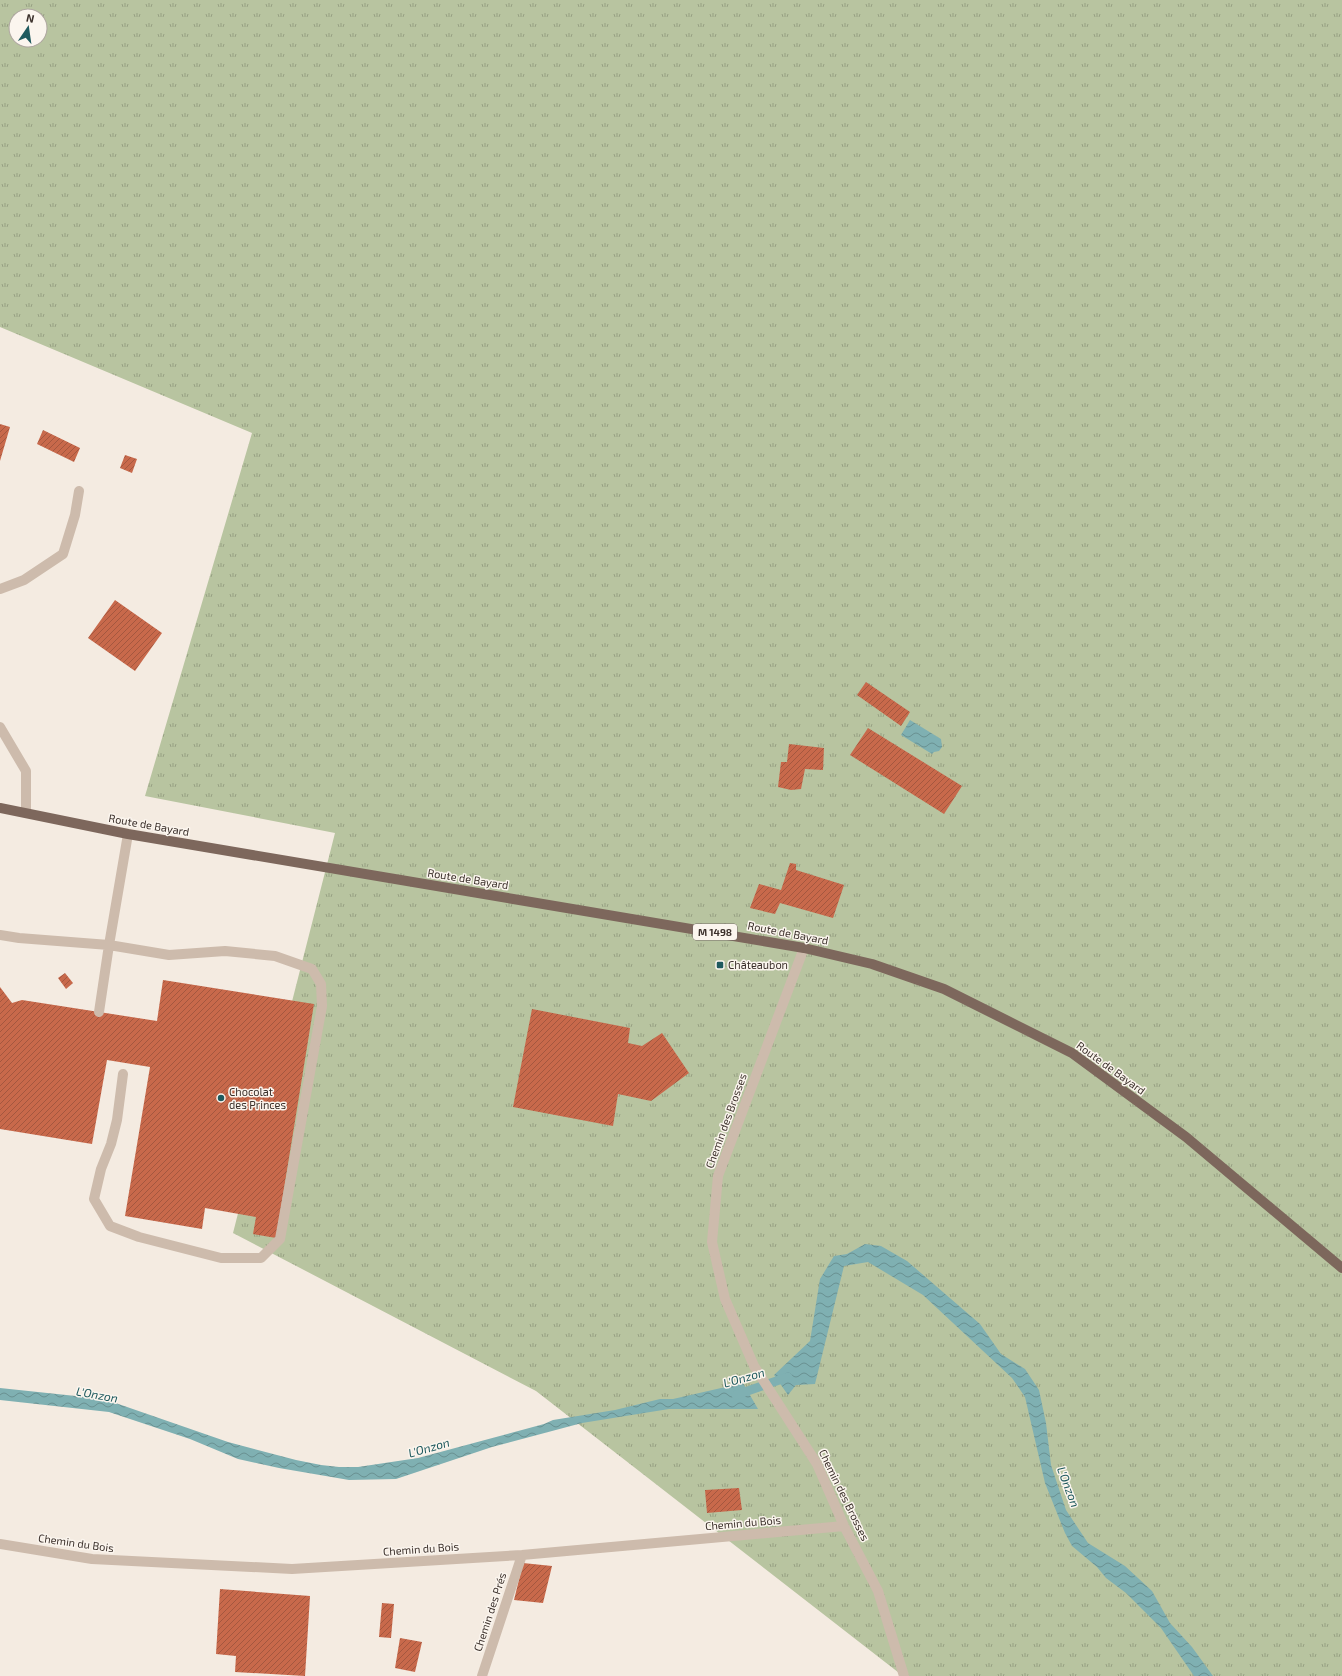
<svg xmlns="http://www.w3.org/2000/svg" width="1342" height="1676" font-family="'Exo 2',sans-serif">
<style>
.grass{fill:url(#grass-tufts);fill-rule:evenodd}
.water{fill:url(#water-waves)}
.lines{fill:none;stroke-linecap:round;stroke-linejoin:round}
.stream{stroke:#7fb0b2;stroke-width:9}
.building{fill:url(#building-hatch)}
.lane{stroke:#cdbbac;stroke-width:10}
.street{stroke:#cdbbac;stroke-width:10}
.primary{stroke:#7d675c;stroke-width:10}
.poi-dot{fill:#1f5a5e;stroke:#fbf5ee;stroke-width:1.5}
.labels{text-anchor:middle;stroke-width:3;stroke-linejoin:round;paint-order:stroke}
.shield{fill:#fbf5ee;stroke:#756b66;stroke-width:1}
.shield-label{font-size:10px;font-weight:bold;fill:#3b302b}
.street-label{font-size:11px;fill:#3b302b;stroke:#fbf5ee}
.poi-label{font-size:11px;fill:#3b302b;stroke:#fbf5ee;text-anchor:start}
.water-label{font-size:12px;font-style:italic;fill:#1f5a5e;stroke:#fbf5ee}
</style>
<defs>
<pattern id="grass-tufts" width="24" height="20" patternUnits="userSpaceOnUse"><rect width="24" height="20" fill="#b8c4a0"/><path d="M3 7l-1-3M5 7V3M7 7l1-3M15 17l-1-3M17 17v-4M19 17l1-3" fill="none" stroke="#97a083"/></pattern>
<pattern id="water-waves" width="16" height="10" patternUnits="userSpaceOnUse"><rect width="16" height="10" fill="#7fb0b2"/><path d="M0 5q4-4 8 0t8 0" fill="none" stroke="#699091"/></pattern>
<pattern id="building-hatch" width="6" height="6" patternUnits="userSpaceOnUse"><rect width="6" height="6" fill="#c8694b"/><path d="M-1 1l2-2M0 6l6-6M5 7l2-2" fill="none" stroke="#a4573f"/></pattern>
</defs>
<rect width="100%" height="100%" fill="#f4ebe1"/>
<!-- grass -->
<path class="grass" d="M0,0H1342V1676H903L536,1391L233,1233L335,833L145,796L252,433L0,327ZM16,16H40V40H16Z"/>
<!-- water -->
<path class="water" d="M910,720L941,739L942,747L939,751L934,752L932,754L901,735Z
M865,1244L881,1246L907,1261L980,1324L1001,1354L1025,1369L1039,1390L1046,1423L1051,1465L1066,1510L1088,1543L1125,1566L1152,1591L1170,1623L1192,1647L1213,1676H1194L1161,1628L1126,1593L1106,1578L1097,1567L1072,1546L1065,1533L1045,1483L1025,1397L1012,1378L923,1295L868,1262L844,1266L815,1384L796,1385L788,1395L774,1375L810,1341L820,1279L834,1256L847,1254Z
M743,1383L758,1409H669L582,1423L492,1447L396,1479L349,1480L279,1468L238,1459L190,1439L109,1412L0,1400V1388L104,1399L228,1442L296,1460L321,1465L339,1467H358L418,1458L544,1424L553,1420L615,1410L660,1399H673Z"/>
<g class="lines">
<!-- stream -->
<path class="stream" d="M736,1395L788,1377"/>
</g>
<!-- building -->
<path class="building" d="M0,424L10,427L0,461Z
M43,430L80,448L74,462L37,444Z
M125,455L137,459L132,473L120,468Z
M115,600L162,633L135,671L88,638Z
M866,682L910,712L901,726L857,695Z
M868,728L962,786L944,814L850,755Z
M789,744L824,748L823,770L805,769L801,789L791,790L778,787L781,762H787Z
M790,863L796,864V870L844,885L833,918L780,903L775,914L750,908L759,884L781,890Z
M65,973L73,983L66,989L58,978Z
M163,980L314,1004L276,1238L253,1234L256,1217L205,1208L202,1229L125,1216L150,1067L107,1060L92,1144L0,1129V987L12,1003L22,1000L157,1021Z
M532,1009L630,1028L628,1043L642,1046L662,1033L689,1073L651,1101L618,1094L613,1126L513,1107Z
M739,1488L742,1510L707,1513L705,1490Z
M523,1563L552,1566L543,1603L514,1600Z
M220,1589L310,1596L305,1676L235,1672L236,1656L216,1654Z
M382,1603L394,1604L391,1638L379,1637Z
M400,1638L422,1642L415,1672L395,1668Z"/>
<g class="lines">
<!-- lane -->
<path class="lane" d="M0,935L19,938L109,945L169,955L225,951L275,956L312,969L321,984L322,1006L280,1239L261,1258H221L139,1237L110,1226L94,1199L101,1169L111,1144L117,1120L123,1074
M99,1012L109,945L128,834"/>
<!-- street -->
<path class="street" d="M0,589L24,580L63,554L75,515L79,491
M0,727L26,771V812
M804,948L718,1176L712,1242L725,1299L754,1366L817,1464L844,1526L878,1591L904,1676
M0,1544L92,1559L292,1569L522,1555L844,1526
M482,1676L522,1555"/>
<!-- primary -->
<path class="primary" d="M0,808L128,834L804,948L872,964L944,989L1072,1053L1186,1137L1342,1268"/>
</g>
<!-- markers -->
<g class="poi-dot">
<rect x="716" y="961" width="8" height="8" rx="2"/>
<circle cx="221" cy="1098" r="4"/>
</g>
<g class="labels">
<!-- shield labels -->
<rect class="shield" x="693" y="924" width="44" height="16" rx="3"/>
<g class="shield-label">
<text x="715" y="936">M 1498</text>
</g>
<!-- street labels -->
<g class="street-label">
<text transform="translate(149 825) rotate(10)" y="4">Route de Bayard</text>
<text transform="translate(468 879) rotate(9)" y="4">Route de Bayard</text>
<text transform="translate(788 933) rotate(11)" y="4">Route de Bayard</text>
<text transform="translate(1111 1068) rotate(36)" y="4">Route de Bayard</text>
<text transform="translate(726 1121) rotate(-70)" y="4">Chemin des Brosses</text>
<text transform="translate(844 1495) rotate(64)" y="4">Chemin des Brosses</text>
<text transform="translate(743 1523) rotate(-5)" y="4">Chemin du Bois</text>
<text transform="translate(76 1543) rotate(8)" y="4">Chemin du Bois</text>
<text transform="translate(421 1549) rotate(-4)" y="4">Chemin du Bois</text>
<text transform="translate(490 1612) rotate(-72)" y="4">Chemin des Prés</text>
</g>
<!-- poi labels -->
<g class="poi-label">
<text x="728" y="969">Châteaubon</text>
<text x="229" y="1096">Chocolat<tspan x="229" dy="13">des Princes</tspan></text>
</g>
<!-- water labels -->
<g class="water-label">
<text transform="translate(744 1378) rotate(-16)" y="4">L'Onzon</text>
<text transform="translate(97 1395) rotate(10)" y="4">L'Onzon</text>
<text transform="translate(429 1448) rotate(-16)" y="4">L'Onzon</text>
<text transform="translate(1068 1487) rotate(69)" y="4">L'Onzon</text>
</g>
</g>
<!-- north arrow -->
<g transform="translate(28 28) rotate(13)"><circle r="19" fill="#fbf5ee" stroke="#aea6a0"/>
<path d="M0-3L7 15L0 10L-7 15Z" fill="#1f5a5e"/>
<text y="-6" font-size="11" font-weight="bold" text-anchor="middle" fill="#3b302b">N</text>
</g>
</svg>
